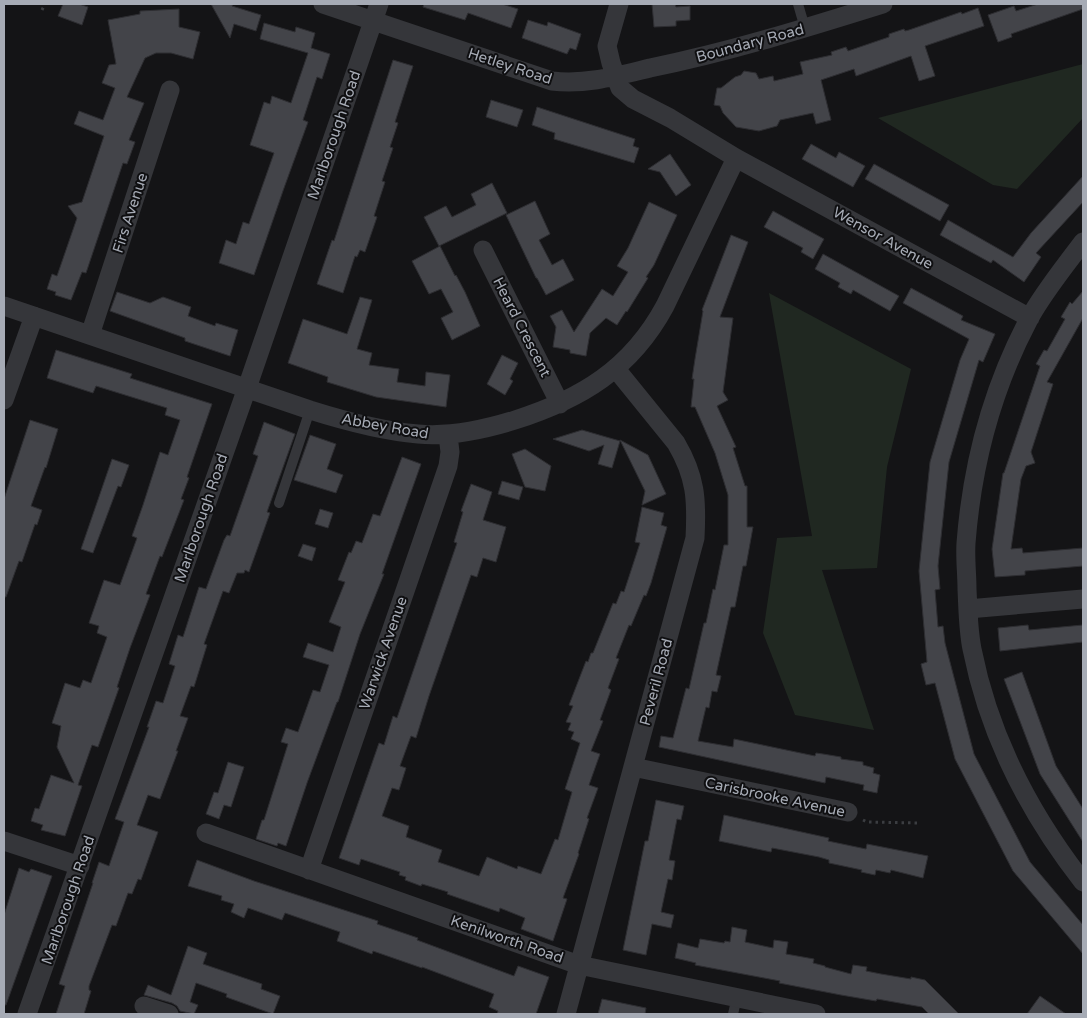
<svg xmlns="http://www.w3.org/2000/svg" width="1087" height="1018" font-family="'Varela Round',sans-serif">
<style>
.green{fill:#202821}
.building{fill:#434449;stroke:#2e2e32}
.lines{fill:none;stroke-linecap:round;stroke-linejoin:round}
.path{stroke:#3b3d41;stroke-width:3;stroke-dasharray:2.5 4;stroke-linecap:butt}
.service{stroke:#35363a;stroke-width:10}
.minor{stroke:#35363a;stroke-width:19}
.labels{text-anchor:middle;stroke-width:4;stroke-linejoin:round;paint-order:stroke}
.street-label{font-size:15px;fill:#a6abb5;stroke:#0f0f11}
</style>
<rect width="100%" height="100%" fill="#141416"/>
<!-- green -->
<path class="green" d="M1083,64V118L1017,189L993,185L878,118Z
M769,293L911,369L887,467L877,568L822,570L874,730L795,715L763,633L777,538L812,536Z"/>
<!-- building -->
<path class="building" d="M63,4H79L88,7L82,25L58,16Z
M211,4H233L232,6L261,15L256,31L234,24L230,38Z
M424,4H502L518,9L511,28L468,13L465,20L423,7Z
M652,4H675L676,7L690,6V20L676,21V26L654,27Z
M1038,4H1083V9L1011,34L1012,37L998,42L988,15L1014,6L1016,11Z
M978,8L984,26L925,46L935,76L919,81L911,56L856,76L854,69L821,80L831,120L816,124L813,113L780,120L777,126L759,131L736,127L723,113L720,106L714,105L717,88H721L735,77L741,75L744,71L756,73L759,79L773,76L774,81L803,74L800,62L832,55L831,52L846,47L848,51L889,37V34L904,29L905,31L909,30L961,12L962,14Z
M179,9V27L200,32L193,59L171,53H156L145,58L127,97L144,103L129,140L135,142L127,164L123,163L86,273L82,272L71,300L55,295L56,292L47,289L52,274L57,276L77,218L68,206L82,202L104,136L74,124L79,111L103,120L115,88L102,83L109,65L116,64L108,20L140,14V11Z
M528,20L547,26L548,22L581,34L576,50L570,48L567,54L522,38Z
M264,23L295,32L296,27L315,33L311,48L330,54L322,79L317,77L303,120L308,122L284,188L254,275L219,263L226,240L236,244L243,222L249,224L274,153L250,145L264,102L270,104L272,96L291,103L308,53L260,39Z
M393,60L413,66L395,122L398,123L390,147L393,148L382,181L385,182L374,216L377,217L365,252L360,250L357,257L355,256L343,293L317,284L332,240L334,241Z
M491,100L523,110L517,127L486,117Z
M537,107L635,139L633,146L639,148L634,163L554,139L555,133L532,125Z
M811,144L836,158L839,152L865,166L853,187L802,159Z
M670,154L691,185L676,196L660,172L648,169Z
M874,164L949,205L940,221L865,179Z
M1083,176V202L1036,253L1041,257L1024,282L993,260L991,263L940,235L948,220L1013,257L1031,233Z
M492,183L507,213L439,246L424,217L446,206L452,217L476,205L471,194Z
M535,201L550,234L539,240L552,265L563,259L574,280L546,295L537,278H536L506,215Z
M649,202L677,215L654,265L646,277L648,278L627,312L626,311L617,325L606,318L590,333L586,356L570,353V350L553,347L556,327L550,316L562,310L574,332L602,289L613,296L628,272L617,266L628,248Z
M773,211L824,239L813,259L801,252L803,248L764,227Z
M731,235L748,242L720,317L733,318L723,392L728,400L717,406L736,447L733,448L745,486H747V527H753L746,566H743L735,607H731L716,675L721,676L717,692L712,691L709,708L706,707L698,741L733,747L734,739L815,756L816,753L823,754L841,757V759L863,762V765L874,768L873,773L880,775L877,793L863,790L864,785L826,777L825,783L659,747L661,736L673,738L686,688L689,689L704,623H706L713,589L715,590L724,545H728V495L715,453L695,407H691L694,379H692L695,359L703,311L702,310Z
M440,246L455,276L456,275L465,292L480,326L452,340L441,318L453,312L441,289L429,294L412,261Z
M823,254L899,296L890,311L853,290L851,294L838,287L840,283L815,269Z
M911,288L963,316L961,320L995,334L983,362L979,360L949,462L938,566L940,589L935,590L938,627L943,626L945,643L974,754L1030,862L1083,925V954L1013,871L955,759L935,683L926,685L921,664L927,662L919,571L930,462L960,360L969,339L903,303Z
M1083,291V318L1047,382L1053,384L1031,452L1035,463L1026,466L1021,479L1011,549L1022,548L1023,553L1083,548V566L1025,571V575L995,577L992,549L1003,473H1004L1040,366L1036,364L1044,350L1047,351L1065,319L1061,317L1070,302L1072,304Z
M117,292L150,303L163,297L191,307L188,316L215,326L216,323L238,330L230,356L185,341V338L110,311Z
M360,297L372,300L357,349L372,353L369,365L399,369L397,382L425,386L426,372L450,375L446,407L376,397L327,382L328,377L288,363L303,319L347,334Z
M56,350L132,374L130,378L212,404L187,477L189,478L181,499L184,500L162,557L160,556L146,594L150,595L130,648L117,687L119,688L98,747L92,745L78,785L82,786L65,836L41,830L43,825L31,821L35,808L39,809L51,775L74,783L57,747L61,726L52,723L65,683L80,688L83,680L91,683L107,637L97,633L99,626L89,623L104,580L120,585L137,538L132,536L143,505L160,452L168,455L180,420L165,415L167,408L96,386L93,393L47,378Z
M502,355L518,363L510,379L513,381L505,395L487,384Z
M30,420L58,429L46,468L45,467L31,506L42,510L37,525L35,524L22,562L19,561L6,597H4V499Z
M264,422L295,434L267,512L270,513L249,572L245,570L244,573H237L229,593L223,591L204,644L207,645L194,687L191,686L180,716L188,718L176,751H178L160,799L148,795L137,825L158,832L141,880L138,879L132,894L128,893L116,926L112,925L89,986V990L91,991L84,1014H56L65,986L59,984L93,883H92L99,862L109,866L124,822L115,819L149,727H147L156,701L163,703L175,666L169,664L178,635L183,637L199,587L206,589L224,540L227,535L230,536L258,456L253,454Z
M582,430L620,441L612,468L598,464L604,445L589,451L553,439Z
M310,435L336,444L327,469L343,475L336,493L294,480Z
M620,440L648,455L666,494L642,505L645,491Z
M525,449L551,466L545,491L525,487L512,454Z
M402,457L421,464L382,574H384L360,634L338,702H337L307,783L286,846L278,843L277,846L256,839L262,820H264L288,744L281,742L286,728L298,732L313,690L320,692L329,665L303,657L308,643L333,652L341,627L329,622L345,582L338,580L349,552L351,553L356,541L362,543L373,514L380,516Z
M112,459L129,465L121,487L118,486L93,553L81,549Z
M502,481L523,487L519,500L498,494Z
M471,484L492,492L483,520L506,527L496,562L483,558L477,577L471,575L470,578L429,696L416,738L411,736L400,766L406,768L399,790L392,788L382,816L409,826L406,837L442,850L438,862L479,876L487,857L517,869L518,866L541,874L555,839L558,840L572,792L565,789L580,743L571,739L574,732L568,730L571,723L566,722L573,706L569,705L586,661L588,662L591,653H593L613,603L616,604L621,591L624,592L640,543L635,542L642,507L664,513L661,525L667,527L651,583L646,596L644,595L631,626L629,625L616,658L619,659L608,688L611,690L600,720L603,721L591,751L600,754L589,785L598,788L587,818L589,819L578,853L579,854L563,898L567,899L553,941L521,929L525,918L500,908L499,912L447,894L448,892L422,884L421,886L405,880L406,877L399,875L400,872L361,859L359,865L339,858L379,743L384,745L393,716L397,718L457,543L454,542L463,512L461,511Z
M320,509L333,513L328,528L315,524Z
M303,544L316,548L312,561L298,556Z
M1028,625L1029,630L1083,625V642L1000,651L998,628Z
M1022,672L1056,766L1083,809V842L1040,774L1004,679Z
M228,762L244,767L231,807L224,805L219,819L206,814L214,792L218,793Z
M656,800L684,806L681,820L677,819L669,860L675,861L672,880L668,879L661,912L674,915L671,928L652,924L646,955L623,950L645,841H648Z
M724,815L829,838L828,841L866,849L867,844L928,856L923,878L891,870L890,873L876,870L875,875L861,872L862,870L829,863V860L819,857L772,848L771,852L719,841Z
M197,860L254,881L378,921L377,924L418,938L417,940L514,976L518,966L549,977L536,1014H497L498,1011L489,1007L494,994L422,967V968L373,951L372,954L337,941L340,932L285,913L282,920L248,908L244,918L231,912L234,904L221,900L222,896L188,886Z
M19,868L29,872L31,869L52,876L6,1005H4V915Z
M732,927L747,930L745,942L773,948L774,940L788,942L786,954L814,959L813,963L825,966V967L851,974L853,965L867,967L866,971L881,974L911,979V977L925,980L959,1014H929L922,1007L877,999L876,1001L841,995L779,983L780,981L695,965L696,963L675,958L678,943L698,948L700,939L724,943L725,941L730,942Z
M188,946L207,953L203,964L262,984L261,989L280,996L273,1014L226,997L227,994L196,983L190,1002L198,1005L194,1014L180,1011L177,1006L172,1003L144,995L148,985L171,995Z
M1040,996L1066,1014H1027Z
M602,999L646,1008L645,1014H598Z"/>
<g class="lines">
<!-- path -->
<path class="path" d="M42,10L45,4
M863,820L867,822L917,823"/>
<!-- service -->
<path class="service" d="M798,4L805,28
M279,503L310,410
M733,1014L737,997"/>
<!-- minor -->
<path class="minor" d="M323,4L552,81C586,85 617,76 650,68C729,52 806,28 883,4
M619,4L607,46L611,63L620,88L633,99L670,118L736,158L1030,318
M1083,242C1065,266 1043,293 1029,319C992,389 972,465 966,543C965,558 967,574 967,589C968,609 968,629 972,649C989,735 1030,814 1083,882
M483,250L560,404
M4,306L310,410C345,421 381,431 418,434C451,437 483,430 515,420C581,399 631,369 665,306L736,158
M90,335L170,90
M4,400L34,316
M968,609L1083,599
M633,767L848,812
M206,833L579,965L816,1014
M4,841L80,866
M309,870L448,466L450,452L448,435
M144,1006L169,1014
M27,1014L247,388L379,4
M566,1014L695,538C697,500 696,477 676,443L616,369"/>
</g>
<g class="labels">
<!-- street labels -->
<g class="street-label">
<text transform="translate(750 43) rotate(-15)" y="5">Boundary Road</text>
<text transform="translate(510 66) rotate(18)" y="5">Hetley Road</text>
<text transform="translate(334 135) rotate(-71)" y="5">Marlborough Road</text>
<text transform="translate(130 213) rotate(-72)" y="5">Firs Avenue</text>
<text transform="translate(883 238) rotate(29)" y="5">Wensor Avenue</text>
<text transform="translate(522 327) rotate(63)" y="5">Heard Crescent</text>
<text transform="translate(385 426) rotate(10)" y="5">Abbey Road</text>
<text transform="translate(201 518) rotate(-71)" y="5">Marlborough Road</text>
<text transform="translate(383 653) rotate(-71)" y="5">Warwick Avenue</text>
<text transform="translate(656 682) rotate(-75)" y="5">Peveril Road</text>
<text transform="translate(775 797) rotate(12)" y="5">Carisbrooke Avenue</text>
<text transform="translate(68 900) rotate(-71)" y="5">Marlborough Road</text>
<text transform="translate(507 939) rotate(19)" y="5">Kenilworth Road</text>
</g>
</g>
<!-- border -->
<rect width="1087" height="1018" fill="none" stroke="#a6abb5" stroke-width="10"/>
</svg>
